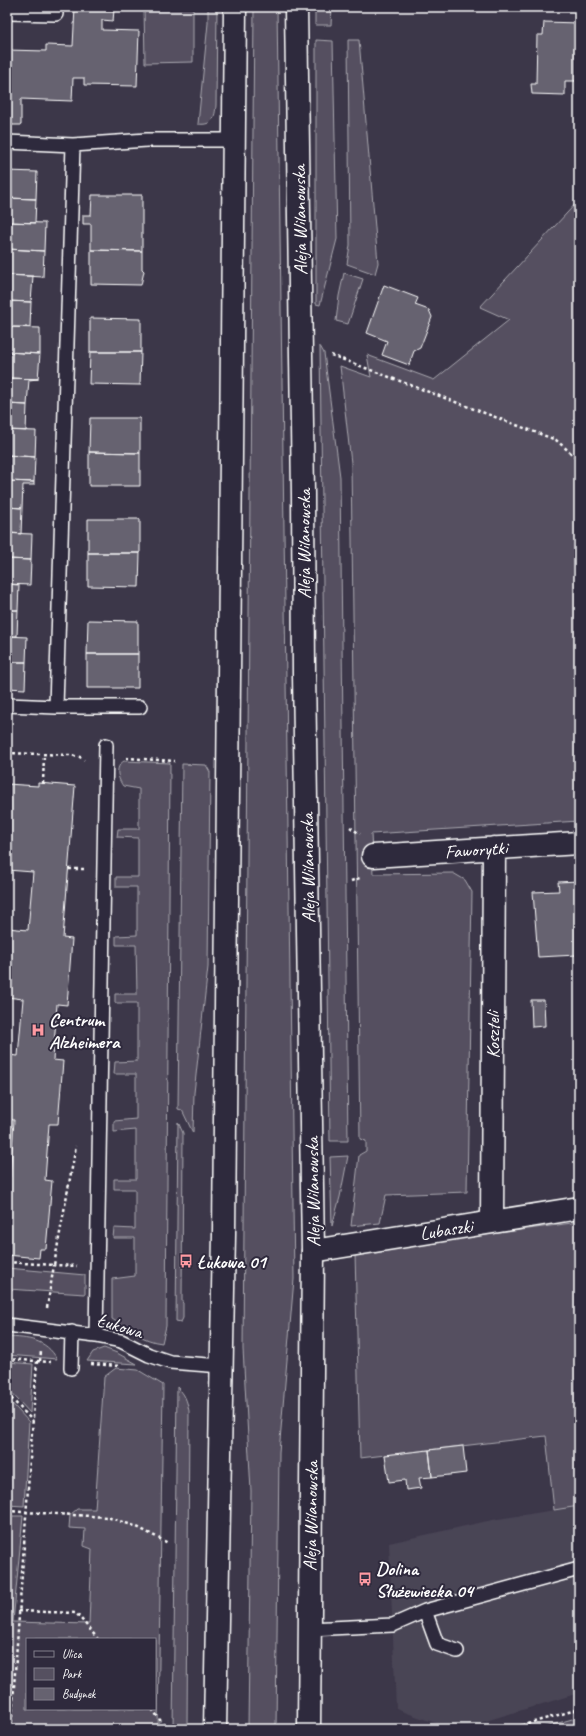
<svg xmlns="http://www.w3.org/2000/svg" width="586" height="1736" font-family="Caveat,sans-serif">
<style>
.built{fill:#494455}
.green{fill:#555060;stroke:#aaa8b0;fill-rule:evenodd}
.building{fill:#666270;stroke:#fff}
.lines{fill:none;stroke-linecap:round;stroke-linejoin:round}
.service-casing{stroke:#fff;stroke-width:16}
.minor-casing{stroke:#fff;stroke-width:25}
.secondary-casing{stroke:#fff;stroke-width:25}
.path{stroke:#fff;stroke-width:2.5;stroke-dasharray:3 3;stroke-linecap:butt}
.service{stroke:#2f2a3d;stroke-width:13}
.minor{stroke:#2f2a3d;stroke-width:22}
.secondary{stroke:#2f2a3d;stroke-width:22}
.labels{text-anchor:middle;stroke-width:4;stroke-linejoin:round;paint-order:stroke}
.street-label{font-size:19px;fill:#fff;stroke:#2f2a3d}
.poi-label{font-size:19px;font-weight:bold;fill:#fff;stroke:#2f2a3d;text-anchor:start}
</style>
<rect width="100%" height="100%" fill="#3c3749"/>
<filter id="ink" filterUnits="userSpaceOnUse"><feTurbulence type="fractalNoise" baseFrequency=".025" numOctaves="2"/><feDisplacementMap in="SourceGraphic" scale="8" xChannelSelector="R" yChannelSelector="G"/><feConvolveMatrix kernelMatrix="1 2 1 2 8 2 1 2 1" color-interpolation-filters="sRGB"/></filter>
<g filter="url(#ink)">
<!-- built -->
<path class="built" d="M579,1506V1693L459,1729H452L396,1709L389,1543L492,1520Z"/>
<!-- green -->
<path class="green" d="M144,7H193V62L145,63Z
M208,7H217L216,105C215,117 213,126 198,124L208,23Z
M254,7H277L294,1279L279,1452L276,1729H248L251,1491L243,1349Z
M315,7H332L331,25H315Z
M316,40L333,41L337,239L320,305L316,304Z
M348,40H359L378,263L375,274L347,264L350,245Z
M579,200V821L371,834L373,874L453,873L465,880L472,892L467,1192L386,1195L380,1223L351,1226L359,1155L366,1151V1141L360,1139L351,463L340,366L371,377L367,355L434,380L509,320L480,307Z
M344,273L363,279L348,324L336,321L339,296Z
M320,346L324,353L340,477L348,1141H330Z
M124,761L170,763L166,1326L162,1343C143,1341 128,1329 112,1319V1279L135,1276V1238H113L114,1228L135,1229V1189H114V1179H136V1130L114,1132V1121L136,1119V1074H114L115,1062L137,1061V1003H115V994H137L136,945H116V936L137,935V887H116V877H138V838L117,837L118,829H139V789L123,786C118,779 114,767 124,761Z
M182,764L206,765L210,772L208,967L194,1093L193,1133L182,1110L178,1109Z
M178,1122L183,1133L182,1302L183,1303V1318L181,1322L176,1321Z
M348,1156L340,1197L332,1226L330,1157Z
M579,1222V1506L554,1510L546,1436L360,1458L355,1253Z
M7,1268L85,1275V1294L7,1289Z
M7,1337C28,1338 46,1339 57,1359L7,1355Z
M104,1348L117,1353L137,1364L87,1361L93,1352Z
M7,1362L33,1364L30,1413L7,1388Z
M116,1368L138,1370L163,1385L158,1729H7V1516H23L13,1622L89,1624L92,1549L84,1546L85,1529L69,1528L70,1515L77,1509H95L104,1377ZM27,1639H155V1709H27Z
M177,1387C185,1394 187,1401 189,1411L187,1729H173Z
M7,1398L29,1422L24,1506L7,1505Z
M579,1717V1729H538Z"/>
<!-- building -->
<path class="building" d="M75,7H103V10H114L113,21L102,20V30L139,31L137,86L84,85V78H73L72,101L21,99V125H10L11,118H7V50L46,51V45L73,46Z
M544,22L579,23V81H565V95L532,94L531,84H536L537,35H543Z
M7,171L37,172L36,199L7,198Z
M92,195H142V251L91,250V224H83V215H91Z
M7,198L36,199L35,223L7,222Z
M7,222L45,223L44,251L7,249Z
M7,249L44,251L43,277L7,275Z
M91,250L142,251V269L144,271L141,285L91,284Z
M7,275L33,276L31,302L7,301Z
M384,285L418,298L415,305L429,310L432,317L420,348L414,351L409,365L382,355L387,341L367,333Z
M7,301L31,302L30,327H7Z
M90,318L141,319V352H90Z
M7,327L40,328V354L7,352Z
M7,352L40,354L38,379L7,378Z
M90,352H141L140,385L89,384Z
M7,378L38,379L29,380L27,405L7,404Z
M7,404L27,405L26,431L7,430Z
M90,418H140V453L89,452Z
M7,430L36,431L35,457L7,455Z
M89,452L140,453V486H89Z
M7,455L35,457L34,482L7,481Z
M7,481L34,482V485H23L22,508L7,507Z
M7,507L22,508L21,534L7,533Z
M88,519H140V553H88Z
M7,533L32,534L31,560L7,559Z
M88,553H140L139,587L88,586Z
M7,559L31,560L30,585L7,584Z
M7,584L19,585L18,610H7Z
M7,610H18L17,636H7Z
M88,620L138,621V654H87Z
M7,636L27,637L26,662H7Z
M87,654H138V688H87Z
M7,662H26L25,689L7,688Z
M38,783L75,786L63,938L72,939L67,1005L57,1004L53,1060L63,1061L58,1124H49L45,1180L52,1181L46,1249H40L39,1258L7,1255V1177H10L14,1120L7,1119V1055L18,1056L23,999L7,997V928L28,930L33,872L7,870V784L38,786Z
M579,881V951H577V955L538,957L533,892L559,891L558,882Z
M531,1000H544L545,1026L532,1027Z
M463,1446L466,1473L432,1477L429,1450Z
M429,1450L432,1477L419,1478L421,1488L406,1490L405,1480L389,1482L385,1455Z
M7,1616H10L8,1710H7Z"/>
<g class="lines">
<!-- service casing -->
<g class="service-casing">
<path id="service" d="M7,13L56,14
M7,142L73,145L147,140H233
M7,705L56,707L73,145
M56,707H140
M7,1325L96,1336L121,1341L149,1355L170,1362L221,1366
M96,1336L106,745
M71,1368L72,1332
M425,1611L437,1644L457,1651
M309,1629L393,1625L425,1611L579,1569"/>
</g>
<!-- minor casing -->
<g class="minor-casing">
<path id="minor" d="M373,856L579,843
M492,1222L494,848
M313,1251L579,1208"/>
</g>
<!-- secondary casing -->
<g class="secondary-casing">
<path id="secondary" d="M296,7L303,494L304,673L313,1251L309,1729
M215,1729L224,1234L235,7"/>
</g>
<!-- path -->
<path class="path" d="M331,355L556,440L579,460
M7,753L70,755L80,757L84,760
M126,758L175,761
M43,784L44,754
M350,827L360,834
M69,869H84
M351,881L360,878
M7,1262L54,1265L76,1146
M47,1308L54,1265L77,1266
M7,1359L51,1362
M40,1361L41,1351
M91,1364L120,1366
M7,1394L33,1421
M7,1511L107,1517L135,1526L168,1543
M18,1611L76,1613L98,1639
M152,1709L166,1728
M11,1729L37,1361
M510,1729L579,1709"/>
<!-- service -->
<use href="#service" class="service"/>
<!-- minor -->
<use href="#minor" class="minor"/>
<!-- secondary -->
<use href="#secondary" class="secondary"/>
</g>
</g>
<!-- icons -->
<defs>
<g id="hospital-bare" transform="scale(1.08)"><path d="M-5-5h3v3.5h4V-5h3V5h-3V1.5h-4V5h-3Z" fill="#ff9aa2" stroke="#2f2a3d" stroke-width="2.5" paint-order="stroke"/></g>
<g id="bus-bare" transform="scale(1.08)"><path d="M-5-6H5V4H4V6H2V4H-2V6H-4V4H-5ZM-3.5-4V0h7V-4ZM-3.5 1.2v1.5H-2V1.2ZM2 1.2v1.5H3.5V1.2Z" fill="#ff9aa2" stroke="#2f2a3d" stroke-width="2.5" paint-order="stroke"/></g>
</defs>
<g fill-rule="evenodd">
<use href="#hospital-bare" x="38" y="1030"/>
<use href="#bus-bare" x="186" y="1261"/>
<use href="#bus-bare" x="365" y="1579"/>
</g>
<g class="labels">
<!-- street labels -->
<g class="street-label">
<text transform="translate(299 220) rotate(-91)" y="7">Aleja Wilanowska</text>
<text transform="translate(303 544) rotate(-90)" y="7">Aleja Wilanowska</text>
<text transform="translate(476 849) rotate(-4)" y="7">Faworytki</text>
<text transform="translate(307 868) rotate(-91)" y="7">Aleja Wilanowska</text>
<text transform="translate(492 1035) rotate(-90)" y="7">Koszteli</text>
<text transform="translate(312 1192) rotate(-91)" y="7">Aleja Wilanowska</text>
<text transform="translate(446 1229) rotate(-9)" y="7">Lubaszki</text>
<text transform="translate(120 1325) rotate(17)" y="7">Łukowa</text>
<text transform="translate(310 1516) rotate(-89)" y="7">Aleja Wilanowska</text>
</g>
<!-- poi labels -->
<g class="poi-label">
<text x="49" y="1026">Centrum<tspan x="49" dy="22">Alzheimera</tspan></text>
<text x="197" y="1268">Łukowa 01</text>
<text x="376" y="1575">Dolina<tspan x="376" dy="22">Służewiecka 04</tspan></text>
</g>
</g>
<!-- margin -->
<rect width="586" height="1736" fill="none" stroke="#2f2a3d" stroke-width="24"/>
<rect x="12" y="12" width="562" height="1712" fill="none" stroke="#fff" stroke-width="1.5" filter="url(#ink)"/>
<!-- legend -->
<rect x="26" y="1638" width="130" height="72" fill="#2f2a3d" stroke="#827f8b"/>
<rect x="34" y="1651" width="20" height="6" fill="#2f2a3d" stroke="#827f8b"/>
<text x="62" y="1658" font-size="12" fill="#ffffff">Ulica</text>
<rect x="34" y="1668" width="20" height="12" fill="#555060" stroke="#827f8b"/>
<text x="62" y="1678" font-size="12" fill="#ffffff">Park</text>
<rect x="34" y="1688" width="20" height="12" fill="#666270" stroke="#827f8b"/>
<text x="62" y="1698" font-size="12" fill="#ffffff">Budynek</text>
</svg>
